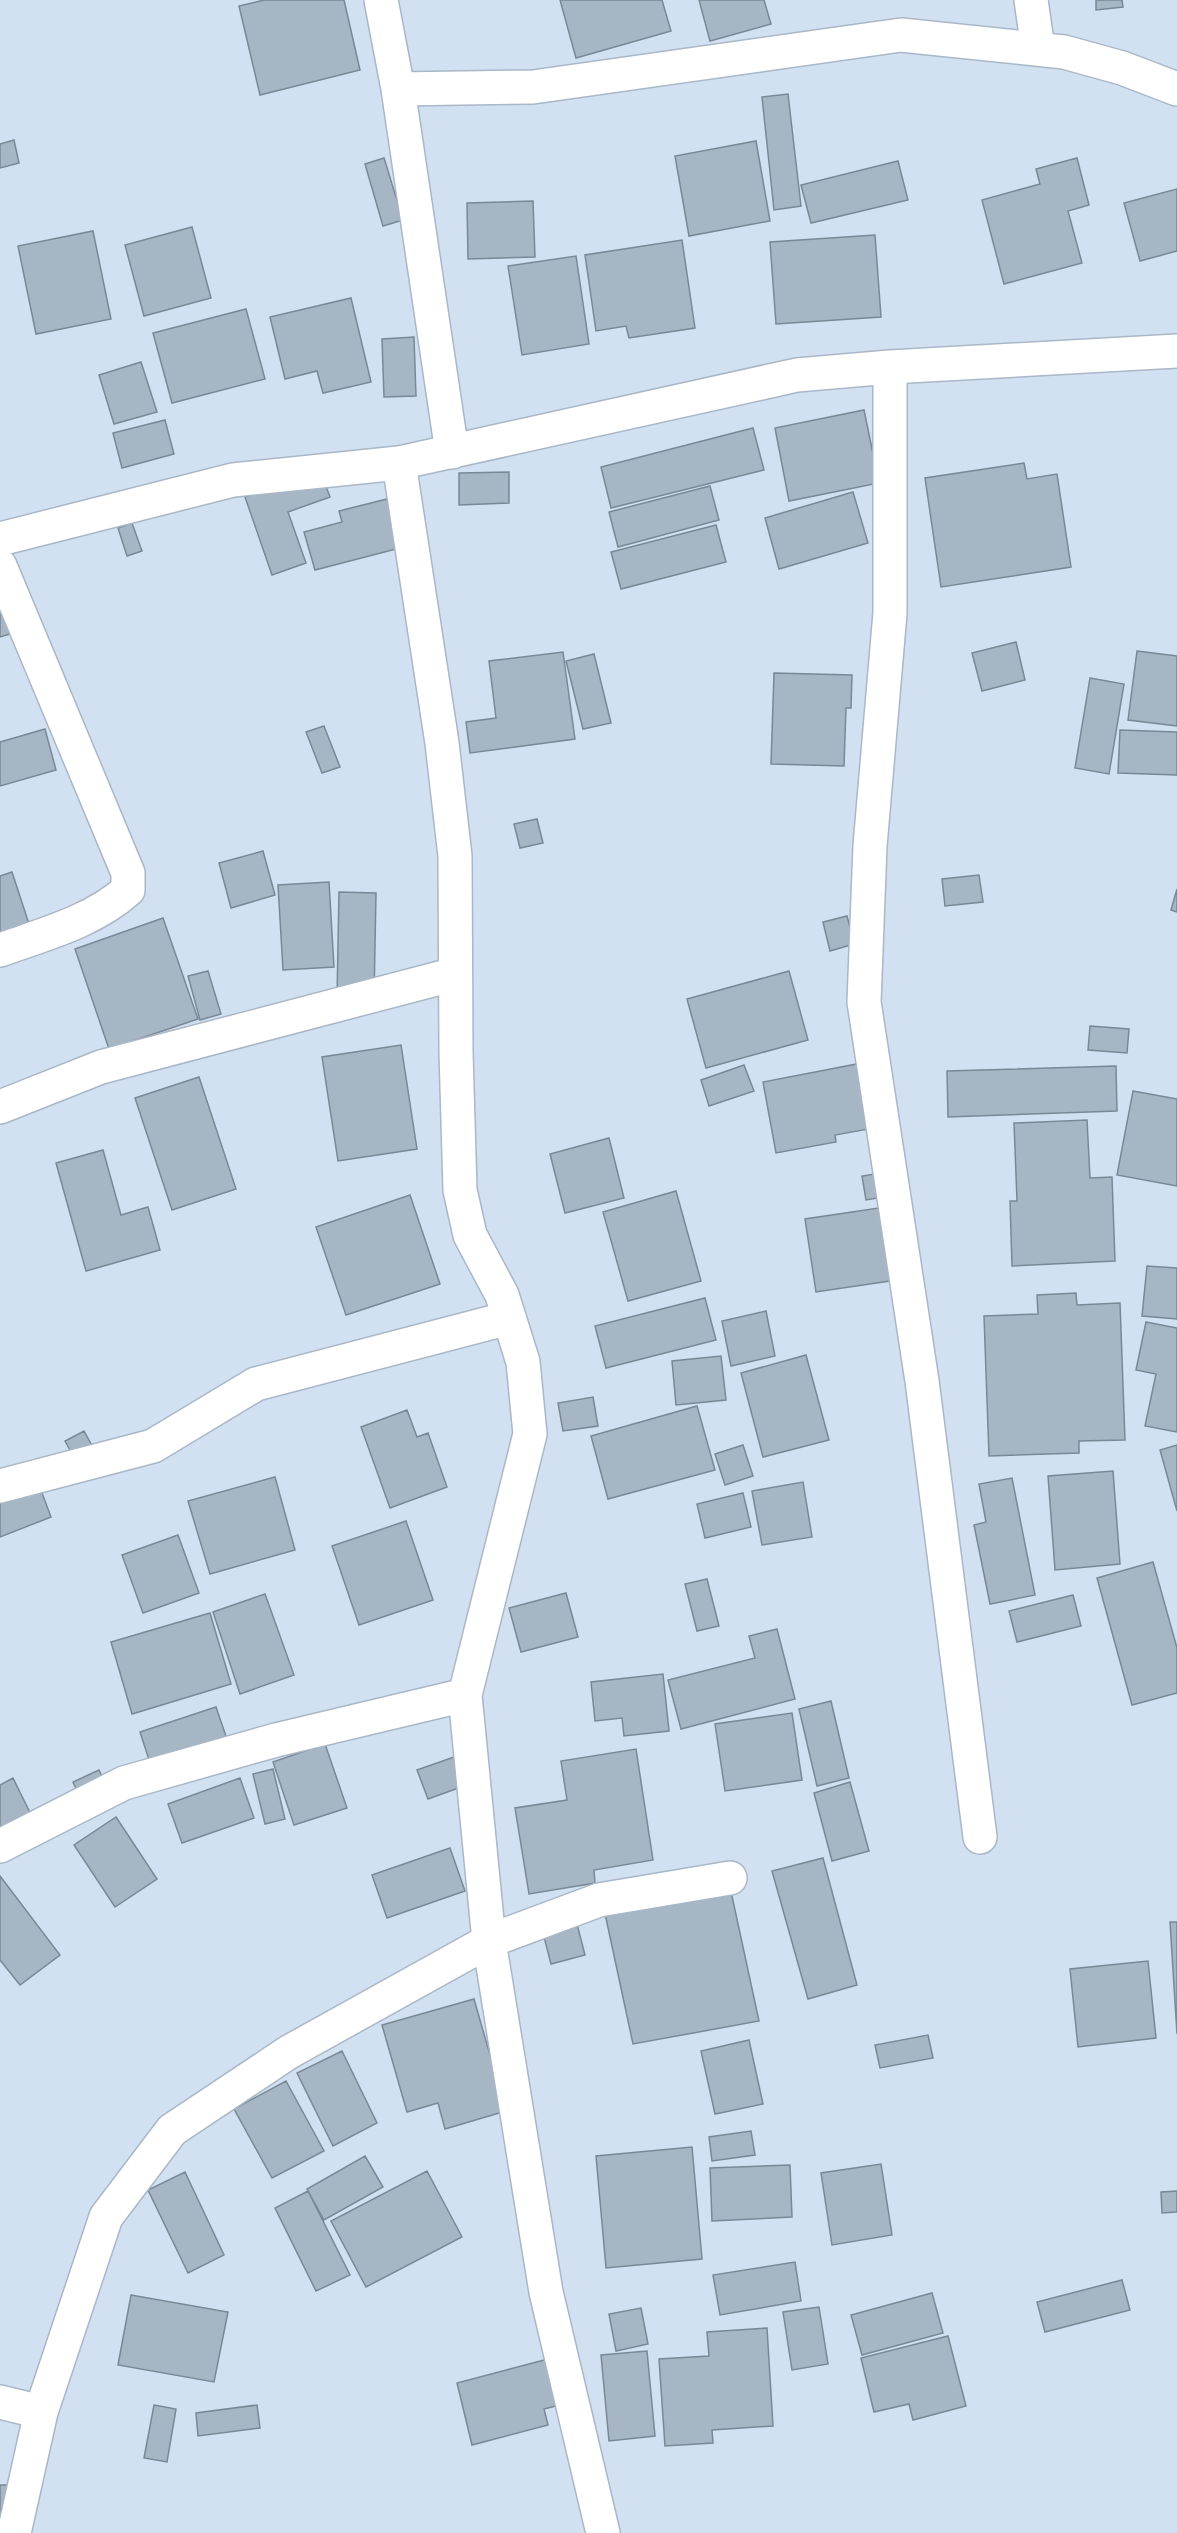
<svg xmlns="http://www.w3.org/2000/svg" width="1177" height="2533" font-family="Montserrat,sans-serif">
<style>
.building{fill:#a7b6c5;stroke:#7a8896;stroke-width:1.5}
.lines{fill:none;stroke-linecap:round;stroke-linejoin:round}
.street-casing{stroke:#a9b7c7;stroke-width:36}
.street{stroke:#fff;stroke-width:33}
</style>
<rect width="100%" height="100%" fill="#d2e1f1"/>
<!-- building -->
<path class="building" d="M264,0H344L360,70L260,95L239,6Z
M560,0H662L671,31L576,58Z
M699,0H764L771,24L710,41Z
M1096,0H1122L1123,7L1096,10Z
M788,94L801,206L774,210L762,97Z
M14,140L19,163L0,168V144Z
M756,141L770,221L689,236L675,156Z
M384,158L403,220L383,226L365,164Z
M1077,158L1089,205L1068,211L1082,263L1004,284L982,200L1040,184L1036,169Z
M898,161L908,200L811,223L801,185Z
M1177,189V251L1140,261L1124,203Z
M533,201L535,257L468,259L467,203Z
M192,227L211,298L144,316L125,245Z
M93,231L111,319L36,334L18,246Z
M875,235L881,317L776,324L770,242Z
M682,240L695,328L629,338L626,326L596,331L585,255Z
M576,256L589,344L522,355L508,266Z
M351,298L371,382L323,393L317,371L285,379L270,317Z
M246,309L265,379L172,403L153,333Z
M414,337L416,396L384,397L382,339Z
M141,362L157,412L114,424L99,375Z
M864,410L879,483L789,501L775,428Z
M165,420L174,454L122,468L113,433Z
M753,428L764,470L611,508L601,467Z
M1024,463L1027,479L1057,474L1071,567L941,587L925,478Z
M320,470L330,497L288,512L306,563L272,575L245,497Z
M509,472V503L459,505V473Z
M710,486L719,520L618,547L609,512Z
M853,492L868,543L779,569L765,518Z
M387,499L400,548L315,570L304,532L342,522L339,511Z
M132,523L142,551L127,556L118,528Z
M716,525L726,562L621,589L611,552Z
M0,610H2L10,634L0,637Z
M1016,642L1025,680L982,691L972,653Z
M1137,651L1177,656V726L1128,720Z
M563,652L575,739L470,753L466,722L496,718L489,661Z
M594,654L611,723L583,729L566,661Z
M774,673L852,675L851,708H846L844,766L771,764Z
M1090,678L1124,684L1109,774L1075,768Z
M324,726L340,767L322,773L306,732Z
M45,729L56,770L0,786V742Z
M1120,730L1177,732V775L1118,773Z
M537,819L543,843L520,848L514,824Z
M263,851L275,895L231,908L219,863Z
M12,872L30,927L2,937L0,930V876Z
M979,875L983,902L945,906L942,879Z
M329,882L334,967L283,970L278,885Z
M1177,889V912L1171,910Z
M339,892L376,893L374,998H337Z
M847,916L854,944L830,951L823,922Z
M163,918L198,1019L109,1049L75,949Z
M208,971L221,1014L200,1020L188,976Z
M789,971L808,1040L706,1068L687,999Z
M1090,1026L1129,1029L1127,1053L1088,1050Z
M401,1045L417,1149L338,1161L322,1057Z
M862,1063L874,1128L835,1135L836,1142L776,1153L763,1082Z
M744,1065L754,1091L709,1106L701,1080Z
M1116,1066L1117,1111L948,1117L947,1071Z
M199,1077L236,1189L172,1210L135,1098Z
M1133,1091L1177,1099V1186L1117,1175Z
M1087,1120L1090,1178L1112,1177L1115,1261L1012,1266L1010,1201H1017L1014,1123Z
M609,1138L624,1198L565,1213L550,1154Z
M103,1150L121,1215L148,1207L160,1250L86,1271L56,1163Z
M887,1172L890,1196L866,1200L862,1176Z
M676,1191L701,1281L628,1301L603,1212Z
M410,1195L440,1284L346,1315L316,1227Z
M892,1206L903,1279L816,1292L805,1219Z
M1147,1266L1177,1268V1319L1142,1316Z
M1076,1293L1077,1305L1120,1303L1125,1440L1079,1441V1453L989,1456L984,1316L1038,1314L1037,1295Z
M705,1298L716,1340L606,1368L595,1326Z
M766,1311L775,1356L731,1366L722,1321Z
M1146,1322L1177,1328V1432L1145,1426L1156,1374L1136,1370Z
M806,1355L829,1440L763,1457L741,1373Z
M721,1356L726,1400L676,1405L672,1361Z
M593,1397L598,1426L563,1431L558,1403Z
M697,1406L715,1470L608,1499L591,1436Z
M407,1410L417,1437L428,1433L447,1487L390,1508L361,1427Z
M84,1431L100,1460L81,1470L65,1441Z
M743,1445L753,1476L725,1485L715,1454Z
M1177,1445V1511L1160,1450Z
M1113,1471L1120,1564L1055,1570L1048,1476Z
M275,1477L295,1550L210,1574L188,1501Z
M1012,1478L1035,1595L990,1604L974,1525L986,1522L979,1484Z
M803,1482L812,1537L762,1545L752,1491Z
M39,1485L51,1517L0,1537V1500Z
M743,1493L751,1527L705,1538L697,1504Z
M406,1521L433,1600L359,1625L332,1546Z
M178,1535L199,1593L143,1613L122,1555Z
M1153,1562L1177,1648V1693L1132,1705L1097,1578Z
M707,1579L719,1626L697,1631L685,1584Z
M566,1593L578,1637L521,1652L509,1608Z
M265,1594L294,1675L240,1694L213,1612Z
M1073,1595L1081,1626L1017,1642L1009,1611Z
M210,1613L231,1684L132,1714L111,1642Z
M777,1629L795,1699L681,1729L668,1680L755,1658L749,1636Z
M663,1674L669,1731L624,1736L622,1718L595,1721L591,1682Z
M831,1701L849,1778L817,1786L799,1709Z
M216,1707L229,1745L153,1772L140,1732Z
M792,1713L802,1780L725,1791L715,1724Z
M325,1744L347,1808L294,1825L273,1762Z
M636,1749L653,1860L594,1870L595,1883L529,1894L515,1808L567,1800L561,1761Z
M454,1757L464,1786L428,1799L417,1770Z
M273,1769L285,1819L265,1824L253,1774Z
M99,1770L110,1793L84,1806L73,1782Z
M13,1778L39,1831L0,1835V1785Z
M240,1778L254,1818L182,1843L168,1804Z
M850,1782L869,1851L832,1861L814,1793Z
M116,1817L157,1879L115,1907L74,1845Z
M450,1848L465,1891L387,1918L372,1875Z
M823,1858L857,1985L808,1999L772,1871Z
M727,1873L759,2021L633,2044L601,1895Z
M0,1876L60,1955L20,1985L0,1960Z
M1170,1922H1177V2034Z
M577,1924L585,1955L551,1964L543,1933Z
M1148,1961L1156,2038L1078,2047L1070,1969Z
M474,1999L506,2111L445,2129L438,2103L407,2112L382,2025Z
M928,2035L933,2058L880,2068L875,2045Z
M749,2040L763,2104L715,2114L701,2051Z
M342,2051L377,2123L333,2146L297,2073Z
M286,2081L324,2151L272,2178L234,2109Z
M751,2131L755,2155L712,2161L709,2137Z
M692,2147L702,2259L606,2268L596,2156Z
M365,2156L383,2187L324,2220L307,2189Z
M881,2164L892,2235L832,2245L821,2173Z
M790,2165L792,2217L712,2221L710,2168Z
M427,2171L462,2237L366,2287L331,2221Z
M185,2172L224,2255L188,2273L148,2190Z
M308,2191L350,2275L316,2291L275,2208Z
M1177,2191V2212L1162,2213L1161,2192Z
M795,2262L801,2301L720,2315L713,2275Z
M1122,2280L1130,2310L1045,2332L1037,2302Z
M932,2293L943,2333L862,2355L851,2315Z
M131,2295L228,2312L214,2382L118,2365Z
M819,2307L828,2364L792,2370L783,2312Z
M641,2308L648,2344L616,2351L609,2314Z
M767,2328L773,2426L712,2430L713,2443L665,2446L659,2359L709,2356L707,2332Z
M948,2336L966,2406L913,2420L909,2404L874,2412L861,2358Z
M647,2351L655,2436L609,2441L601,2355Z
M552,2358L564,2404L544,2409L548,2425L472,2445L457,2383Z
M154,2405L176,2409L167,2462L144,2458Z
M257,2405L260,2428L198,2436L196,2413Z
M0,2485H15V2516H0Z"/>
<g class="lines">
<!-- street casing -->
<g class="street-casing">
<path id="street" d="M381,0L398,89L452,452
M1031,0L1038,49
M398,89L533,87L901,35L1064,52L1122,68L1177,89
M890,367V613L870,846L864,1002L922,1381L980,1837
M399,463L442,743L455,856L456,1052L460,1190L470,1235L502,1295L523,1362L530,1434L465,1695L489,1941L546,2292L603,2533
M0,539L233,480L399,463L797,375L890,367L1177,351
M0,566L128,873V890C92,922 44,934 0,950
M0,1107L101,1067L455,974
M0,1486L153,1446L256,1384L509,1318
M0,1846L124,1783L276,1740L465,1695
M0,2402L41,2412
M14,2533L41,2412L106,2217L172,2130L289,2052L489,1941L599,1900L730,1878"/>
</g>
<!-- street -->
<use href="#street" class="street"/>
</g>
</svg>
